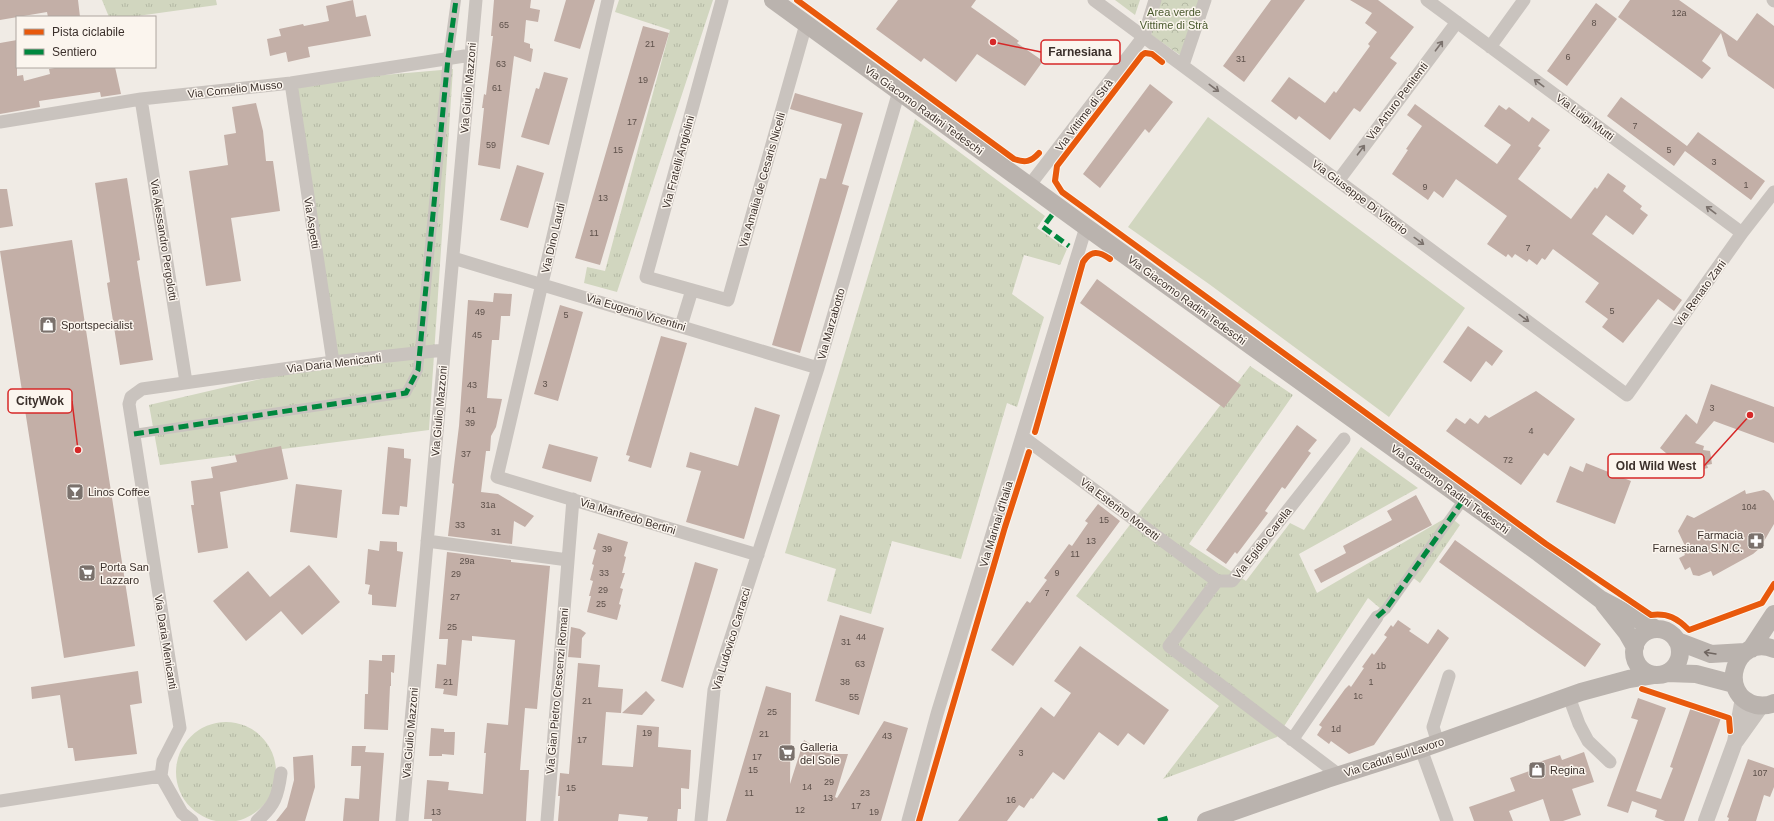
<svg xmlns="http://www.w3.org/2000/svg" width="1774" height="821" font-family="Arial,sans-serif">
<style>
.grass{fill:url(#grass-tufts)}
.park{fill:url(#park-crowns)}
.pitch{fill:#d1d6bf}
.building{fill:#c3afa7}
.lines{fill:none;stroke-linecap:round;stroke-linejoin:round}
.pedestrian{stroke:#c9c3be;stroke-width:10}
.minor{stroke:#c9c3be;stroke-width:13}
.tertiary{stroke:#c9c3be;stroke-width:16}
.secondary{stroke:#bab3ae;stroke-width:18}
.quiet{stroke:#00873e;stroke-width:5;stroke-dasharray:10 5;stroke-linecap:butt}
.cycleway-casing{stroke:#fbf5ee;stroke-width:8}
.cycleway{stroke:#e8590c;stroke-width:6}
.oneway{stroke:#7b726d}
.oneway2{stroke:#6e645f}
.labels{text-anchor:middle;stroke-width:3;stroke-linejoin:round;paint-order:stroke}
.number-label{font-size:9px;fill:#5d504a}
.park-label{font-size:11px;fill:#4a5a2e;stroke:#fbf5ee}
.street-label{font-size:11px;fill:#3b302b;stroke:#fbf5ee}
.poi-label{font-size:11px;fill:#3b302b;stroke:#fbf5ee;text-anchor:start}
.leader{fill:none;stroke:#d62828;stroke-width:1.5}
.callout-dot{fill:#d62828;stroke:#fbf5ee;stroke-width:1.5}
.callout{fill:#fbf5ee;stroke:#d62828;stroke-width:1.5}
.callout-label{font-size:12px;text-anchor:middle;font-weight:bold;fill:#3b302b}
</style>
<defs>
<pattern id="grass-tufts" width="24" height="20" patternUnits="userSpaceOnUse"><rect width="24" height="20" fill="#d1d6bf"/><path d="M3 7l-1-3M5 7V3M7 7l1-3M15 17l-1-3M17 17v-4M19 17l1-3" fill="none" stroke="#b4b8a4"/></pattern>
<pattern id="park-crowns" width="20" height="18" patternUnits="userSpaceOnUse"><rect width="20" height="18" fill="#d1d6bf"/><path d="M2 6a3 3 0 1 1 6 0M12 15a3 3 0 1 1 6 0" fill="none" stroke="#b4b8a4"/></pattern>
</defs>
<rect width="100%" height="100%" fill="#f0ebe5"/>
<!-- grass -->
<path class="grass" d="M102,0H216L217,5L130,17H109Z
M619,0H713L617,292L584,283L587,267L605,271L670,30L615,12Z
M1115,0H1140L1135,15Z
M453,69L429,430L160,465L149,405L333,362L291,83Z
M915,119L1045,216L1037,228L1067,249L1060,265L1024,255L1012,294L1044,317L1017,407L1007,403L961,559L892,541L871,614L827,601L836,569L785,553Z
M1250,366L1293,395L1189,544L1246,581L1290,523L1304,530L1361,447L1418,488L1299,554L1317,593L1449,516L1460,525L1420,583L1407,573L1381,609L1368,598L1277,737L1163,779L1219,706L1076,596Z
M176 772a50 50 0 1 1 100 0a50 50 0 1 1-100 0Z"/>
<!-- park -->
<path class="park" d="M1161,0H1200L1180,55L1151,35Z"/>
<!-- pitch -->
<path class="pitch" d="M1208,117L1465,308L1389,417L1209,284L1128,227Z"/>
<!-- building -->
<path class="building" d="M0,0H78L80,17H48L47,12L0,20Z
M353,0L356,17L366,15L371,36L308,47L310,57L288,62L286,52L270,56L267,39L281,36L279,29L303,24L304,26L329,21L326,6Z
M494,0H531L530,8L540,10L538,22L526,20L524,42L530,44V48L533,49L531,62L514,56L500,169L478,165L484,108H482L484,94L486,95L493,36H491Z
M566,0H595L580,49L554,41Z
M898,0H976L971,7L1019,41L1017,43L1043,61L1025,86L977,54L956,82L924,58L921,62L876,29Z
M1271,0H1305L1244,82L1223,66Z
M1350,0H1378L1414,27L1390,58L1397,63L1360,112L1354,108L1330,140L1299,116L1296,120L1271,101L1289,77L1325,103L1334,91L1336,93L1370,46L1368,44L1377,32L1365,23L1372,13Z
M1630,0H1679L1737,41L1757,13L1774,26V89L1728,56L1721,33L1702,61L1711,68L1702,79L1618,17Z
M1596,3L1617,19L1567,86L1547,71Z
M643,26L669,33L600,265L575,258Z
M17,40V76L23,75L24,81L50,74L49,69L60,67H115L121,94L101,97L100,92L39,101L40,107L0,114V43Z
M544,72L568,78L549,145L521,137L536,88L539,89Z
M1150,84L1173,102L1149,133L1145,129L1100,188L1083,174Z
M795,93L863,113L842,184L849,186L800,353L772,345L820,178L826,179L842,124L790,109Z
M1621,97L1687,146L1698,132L1765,181L1751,200L1685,151L1674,166L1607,116Z
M256,103L263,131L266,161H273L280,211L231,218L241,281L206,286L189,171L228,165L224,135L236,133L232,107Z
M1415,104L1497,164L1511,145L1484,126L1499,105L1506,110L1509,107L1529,122L1532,117L1550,130L1538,146L1541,148L1518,179L1571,219L1595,187L1597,189L1608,173L1626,186L1623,191L1642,206L1640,209L1648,215L1633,235L1606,215L1592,234L1682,300L1674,311L1658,299L1623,343L1602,327L1608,319L1585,302L1599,283L1553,249L1545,260L1542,258L1537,265L1529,259L1527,262L1515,254L1512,258L1508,254L1506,257L1487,244L1507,216L1456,179L1443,198L1434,191L1428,200L1392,174L1408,150L1406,149L1422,126L1407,115Z
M517,165L544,173L528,228L500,220Z
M127,178L140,260L137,261L153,360L120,365L107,283L110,282L95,183Z
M0,189H7L13,226L0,228Z
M72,240L135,646L64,658L0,251Z
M1097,279L1241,385L1224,408L1080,303Z
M494,293L512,294L510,316H501L499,340H492L487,398L502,399L496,427L491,436L490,451H486L481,492L498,494L534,516L525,527L514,521L512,544L448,536L454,484L452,483L459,426L468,300L493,302Z
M560,305L583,312L558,401L534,394Z
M1468,326L1503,351L1492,366L1486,361L1471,382L1443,362Z
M661,336L687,343L651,468L628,461L630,456L626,455Z
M1711,384L1774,407V443L1714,421L1695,443L1704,446L1703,450L1710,451L1712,464L1707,465L1708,468L1694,471L1693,465L1686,467L1684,456L1673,459L1660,448L1686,414L1697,424Z
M1536,391L1575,419L1548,456L1544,453L1521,485L1446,431L1456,418L1465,424L1470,418L1478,424L1485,415L1489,418Z
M755,407L780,415L744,539L686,522L701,471L686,467L690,452L738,466Z
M1297,425L1317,440L1308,451L1311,453L1285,489L1282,487L1265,511L1268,513L1237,554L1235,552L1226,564L1206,550Z
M549,444L598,457L591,482L542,468Z
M281,446L288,479L220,492L228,548L198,553L191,505H194L191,481L213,478L211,467L237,462L235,455Z
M388,447L404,449V458L411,459L407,507L400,506L399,515L382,514Z
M1586,463L1631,481L1615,524L1556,502L1570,466L1583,472Z
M296,484L342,490L337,538L290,532Z
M1745,490L1746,494L1764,490L1769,493L1774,501V524L1760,548L1753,554L1713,576L1711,571L1699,576L1693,575L1690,567L1685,570L1679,558L1685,555L1681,547L1685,546L1678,531L1687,515L1694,518Z
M1416,495L1432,525L1321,583L1314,570L1346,553L1343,546L1392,520L1387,511Z
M1098,504L1120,521L1013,666L991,650L1027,601L1030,603L1047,580L1044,578L1069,544L1072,546L1088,523L1085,521Z
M598,533L628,542L624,556L626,557L622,573H625L620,588L623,589L619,604L621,605L617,620L587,612L591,596H589L593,581L590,580L594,565L592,564L596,550L593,549Z
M1455,540L1601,644L1585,667L1439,562Z
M380,541L397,542V551L403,552L396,607L372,605V595L368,594L370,585L365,584L368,549L379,551Z
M447,552L511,560V562L550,566L537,709L525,708L520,770H529L526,821H432V819H424L427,780L449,782L448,790L483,794L486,753H484L487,723L508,725L515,640L472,636V641L462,640L457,696L443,694L444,689L435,688L437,664L446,665L448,639H439Z
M695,562L718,569L683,688L661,681Z
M309,565L340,602L302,635L281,611L246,641L213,601L248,571L270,597Z
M840,615L884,628L859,715L815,701Z
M1398,620L1411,629L1409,631L1428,644L1438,629L1449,638L1374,745L1349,754L1331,741L1329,744L1317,735L1322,727L1319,725L1345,689L1349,685L1351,687L1364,668L1362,667L1372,653L1374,655L1387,637L1384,635L1391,625L1393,627Z
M571,627L580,629L586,633L582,638L581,658L568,657Z
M1080,646L1169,710L1144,745L1128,733L1118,746L1099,732L1064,780L1053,772L1033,799L1031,798L1024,808L1019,805L1007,821H958L1041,707L1054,717L1071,693L1054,681Z
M382,655H395L394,673L391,672V686H390L388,730L364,729L365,694H368L369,660L382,661Z
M578,663L600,665L598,687L623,689L621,713L606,712L602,765L633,767L637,725L659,727L658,747L691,750L689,789L681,788V809H678L677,821H647L648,817L619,814L618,821H558L560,796H558L560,773L569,774Z
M138,671L142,703L130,705L137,754L75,761L73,748H68L60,695L32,699L31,687Z
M766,686L791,693L790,784L804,740L821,751L832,754H848L835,797L837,798L884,721L908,728L881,821H726Z
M646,691L655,700L642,715L622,713Z
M1638,698L1666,708L1636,791L1661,799L1673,768L1670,767L1691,707L1721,718L1684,821H1665L1655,817L1657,810L1632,801L1628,813L1607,806L1638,720L1631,718Z
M431,728L444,729V732H455L454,755L442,754V756H429Z
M352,746H366L365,752L384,753L379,821H343L345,798L359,799L361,766H351Z
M1584,752L1594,782L1572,789L1581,815L1563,821H1550L1543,799L1509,811L1513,821H1474L1469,807L1515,791L1510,778L1532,770L1530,765L1560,755L1562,760Z
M313,755L315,787L305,821H276L287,807L294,780L293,757Z
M1748,759L1774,768V787L1770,797L1764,795L1756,821H1728L1729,818L1727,817Z"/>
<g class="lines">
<!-- pedestrian -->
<path class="pedestrian" d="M134,434L406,393L418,370L448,58L456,0
M1377,617L1386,609L1464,499"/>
<!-- minor -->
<path class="minor" d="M608,0L497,477L758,555
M722,0L646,277L728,300L806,24
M1094,0L1627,395L1742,233L1774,192
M1427,0L1742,233
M1773,0L1774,1
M1490,47L1524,0
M1183,65L1205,0
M291,83L333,362
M141,99L186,382
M0,122L141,99L291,83L471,55
M1338,181L1457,22
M1029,186L1144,36L1155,0
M453,258L818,368
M681,326L692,290
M1023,437L1217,581
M427,541L568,560
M1217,581L1169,646L1339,775
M1217,581H1232L1344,439
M1569,697L1579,724L1588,741L1610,762
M1292,740L1377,617
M1438,743L1433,727L1449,676
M1421,749L1447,821
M161,776L163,761L180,728L129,404L131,397L142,389L333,362L444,350
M161,776L182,813L192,821
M0,801L161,776
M257,821C275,805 278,796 281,773
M402,821L476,0
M547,821L573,499
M701,821L714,690L818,368L899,91
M908,821L937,714L1086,227"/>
<!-- tertiary -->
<path class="tertiary" d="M1736,741L1761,706
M1706,821L1735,742L1743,698"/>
<!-- secondary -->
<path class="secondary" d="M773,0L1086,227L1539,553L1600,599L1656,629
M1604,604L1627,633L1635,647
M1634 652a23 23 0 1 1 46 0a23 23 0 1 1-46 0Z
M1677,641L1711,654L1745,652
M1751,649L1774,614
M1774,649C1735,633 1716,695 1756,705C1762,706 1768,706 1774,703
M1667,673L1696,674L1734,684
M1206,821L1327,779L1421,749L1581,692L1629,679L1653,675"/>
<!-- quiet -->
<path class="quiet" d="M1052,215L1043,227L1069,246
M134,434L406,393L418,370L448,58L456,0
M1377,617L1386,609L1464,499
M1158,821L1171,817"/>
<!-- cycleway casing -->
<g class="cycleway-casing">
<path id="cycleway" d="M797,0L1014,159C1025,163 1031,162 1039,153
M1162,62L1152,54L1145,53L1142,55L1057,166L1055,181L1062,192L1546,544L1651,615C1668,613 1677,618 1689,630L1762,603L1774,584
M1035,432L1083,262C1091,250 1099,251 1110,259
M1642,689L1729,718L1730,731
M919,821L1005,527L1029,452"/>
</g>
<!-- cycleway -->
<use href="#cycleway" class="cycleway"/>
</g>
<!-- one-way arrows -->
<defs><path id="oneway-shaft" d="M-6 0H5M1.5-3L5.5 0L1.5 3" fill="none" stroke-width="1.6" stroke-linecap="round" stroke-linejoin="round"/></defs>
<g class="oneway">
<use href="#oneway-shaft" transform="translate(1439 46) rotate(-53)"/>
<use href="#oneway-shaft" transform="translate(1539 83) rotate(-143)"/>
<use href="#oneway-shaft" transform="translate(1214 88) rotate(37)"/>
<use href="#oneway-shaft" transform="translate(1361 150) rotate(-53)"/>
<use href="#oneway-shaft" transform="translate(1711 210) rotate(-143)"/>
<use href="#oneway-shaft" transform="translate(1419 241) rotate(36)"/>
<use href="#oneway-shaft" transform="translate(1524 318) rotate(36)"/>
</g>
<use class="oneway2" href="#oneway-shaft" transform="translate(1710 653) rotate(-171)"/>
<!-- icons -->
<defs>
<g id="shop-square" transform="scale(0.9)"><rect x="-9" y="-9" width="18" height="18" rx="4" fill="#7a716c" stroke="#fbf5ee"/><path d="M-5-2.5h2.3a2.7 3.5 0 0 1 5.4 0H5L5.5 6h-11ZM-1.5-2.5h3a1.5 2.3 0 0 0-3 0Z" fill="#fff"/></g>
<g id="bar-square" transform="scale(0.9)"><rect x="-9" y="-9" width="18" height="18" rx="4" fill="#7a716c" stroke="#fbf5ee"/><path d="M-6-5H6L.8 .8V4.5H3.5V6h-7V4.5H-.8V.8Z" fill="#fff"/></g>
<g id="pharmacy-square" transform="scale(0.9)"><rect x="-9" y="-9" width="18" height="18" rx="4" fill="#7a716c" stroke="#fbf5ee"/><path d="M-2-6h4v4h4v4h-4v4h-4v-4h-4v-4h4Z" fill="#fff"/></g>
<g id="supermarket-square" transform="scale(0.9)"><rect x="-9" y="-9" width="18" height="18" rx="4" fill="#7a716c" stroke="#fbf5ee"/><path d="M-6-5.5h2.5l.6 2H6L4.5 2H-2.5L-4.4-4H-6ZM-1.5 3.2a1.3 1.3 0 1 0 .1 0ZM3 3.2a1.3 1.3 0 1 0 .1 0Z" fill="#fff"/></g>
</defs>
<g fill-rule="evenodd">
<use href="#shop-square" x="48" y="325"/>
<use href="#bar-square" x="75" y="492"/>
<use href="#pharmacy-square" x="1756" y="541"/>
<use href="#supermarket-square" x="87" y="573"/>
<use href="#supermarket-square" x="787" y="753"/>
<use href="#shop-square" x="1537" y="770"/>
</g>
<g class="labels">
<!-- number labels -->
<g class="number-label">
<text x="1679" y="16">12a</text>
<text x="1594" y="26">8</text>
<text x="504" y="28">65</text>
<text x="650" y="47">21</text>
<text x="1568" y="60">6</text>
<text x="1241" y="62">31</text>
<text x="501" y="67">63</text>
<text x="643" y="83">19</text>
<text x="497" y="91">61</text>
<text x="632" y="125">17</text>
<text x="1635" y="129">7</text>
<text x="491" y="148">59</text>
<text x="618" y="153">15</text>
<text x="1669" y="153">5</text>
<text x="1714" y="165">3</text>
<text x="1746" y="188">1</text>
<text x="1425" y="190">9</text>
<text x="603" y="201">13</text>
<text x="594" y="236">11</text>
<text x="1528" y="251">7</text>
<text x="1612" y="314">5</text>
<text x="480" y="315">49</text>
<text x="566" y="318">5</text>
<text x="477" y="338">45</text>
<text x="545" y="387">3</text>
<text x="472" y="388">43</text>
<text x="1712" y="411">3</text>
<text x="471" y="413">41</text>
<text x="470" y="426">39</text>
<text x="1531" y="434">4</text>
<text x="466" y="457">37</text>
<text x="1508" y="463">72</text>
<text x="488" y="508">31a</text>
<text x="1749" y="510">104</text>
<text x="1104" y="523">15</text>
<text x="460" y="528">33</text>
<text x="496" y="535">31</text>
<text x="1091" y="544">13</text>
<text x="607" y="552">39</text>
<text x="1075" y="557">11</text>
<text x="467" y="564">29a</text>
<text x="604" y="576">33</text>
<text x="1057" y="576">9</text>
<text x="456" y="577">29</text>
<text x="603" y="593">29</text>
<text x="1047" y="596">7</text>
<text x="455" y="600">27</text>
<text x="601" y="607">25</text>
<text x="452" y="630">25</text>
<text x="861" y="640">44</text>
<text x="846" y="645">31</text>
<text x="860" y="667">63</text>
<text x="1381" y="669">1b</text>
<text x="448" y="685">21</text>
<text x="845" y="685">38</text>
<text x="1371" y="685">1</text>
<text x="1358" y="699">1c</text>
<text x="854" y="700">55</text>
<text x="587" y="704">21</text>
<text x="772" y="715">25</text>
<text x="1336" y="732">1d</text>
<text x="647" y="736">19</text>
<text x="764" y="737">21</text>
<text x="887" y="739">43</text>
<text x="582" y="743">17</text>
<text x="1021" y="756">3</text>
<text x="757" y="760">17</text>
<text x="753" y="773">15</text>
<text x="1760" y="776">107</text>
<text x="829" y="785">29</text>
<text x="807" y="790">14</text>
<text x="571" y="791">15</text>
<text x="749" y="796">11</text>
<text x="865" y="796">23</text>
<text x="828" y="801">13</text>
<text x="1011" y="803">16</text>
<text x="856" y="809">17</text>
<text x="800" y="813">12</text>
<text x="436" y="815">13</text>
<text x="874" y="815">19</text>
</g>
<!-- park labels -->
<g class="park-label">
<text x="1174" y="16">Area verde<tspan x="1174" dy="13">Vittime di Strà</tspan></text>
</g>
<!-- street labels -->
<g class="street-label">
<text transform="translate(468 88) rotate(-85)" y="4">Via Giulio Mazzoni</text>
<text transform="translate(235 89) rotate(-6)" y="4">Via Cornelio Musso</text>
<text transform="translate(1397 101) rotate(-53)" y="4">Via Arturo Penitenti</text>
<text transform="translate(924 110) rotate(36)" y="4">Via Giacomo Radini Tedeschi</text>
<text transform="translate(1084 115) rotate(-53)" y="4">Via Vittime di Strà</text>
<text transform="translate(1585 117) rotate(37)" y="4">Via Luigi Mutti</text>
<text transform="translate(678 162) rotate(-75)" y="4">Via Fratelli Angiolini</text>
<text transform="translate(762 180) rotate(-74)" y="4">Via Amalia de Cesaris Nicelli</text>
<text transform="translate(1360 197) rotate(37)" y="4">Via Giuseppe Di Vittorio</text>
<text transform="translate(312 223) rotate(81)" y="4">Via Aspetti</text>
<text transform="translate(553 238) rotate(-77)" y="4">Via Dino Laudi</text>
<text transform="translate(164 240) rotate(81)" y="4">Via Alessandro Pergolotti</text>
<text transform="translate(1700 293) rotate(-54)" y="4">Via Renato Zani</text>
<text transform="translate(1187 300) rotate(36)" y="4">Via Giacomo Radini Tedeschi</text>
<text transform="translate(636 312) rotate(17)" y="4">Via Eugenio Vicentini</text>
<text transform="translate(831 324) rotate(-74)" y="4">Via Marzabotto</text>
<text transform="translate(334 363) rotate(-7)" y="4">Via Daria Menicanti</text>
<text transform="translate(439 411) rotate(-85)" y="4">Via Giulio Mazzoni</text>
<text transform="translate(1450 489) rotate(36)" y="4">Via Giacomo Radini Tedeschi</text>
<text transform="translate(1120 509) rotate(37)" y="4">Via Esterino Moretti</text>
<text transform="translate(628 516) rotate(17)" y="4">Via Manfredo Bertini</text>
<text transform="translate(996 524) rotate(-73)" y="4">Via Marinai d'Italia</text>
<text transform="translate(1262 543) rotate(-52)" y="4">Via Egidio Carella</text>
<text transform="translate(731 639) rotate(-73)" y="4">Via Ludovico Carracci</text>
<text transform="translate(166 642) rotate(81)" y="4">Via Daria Menicanti</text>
<text transform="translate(557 691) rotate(-85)" y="4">Via Gian Pietro Crescenzi Romani</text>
<text transform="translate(410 733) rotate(-85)" y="4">Via Giulio Mazzoni</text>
<text transform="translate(1394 757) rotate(-18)" y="4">Via Caduti sul Lavoro</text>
</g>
<!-- poi labels -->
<g class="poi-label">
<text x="61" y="329">Sportspecialist</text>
<text x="88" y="496">Linos Coffee</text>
<text x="1743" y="539" text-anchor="end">Farmacia<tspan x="1743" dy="13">Farnesiana S.N.C.</tspan></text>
<text x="100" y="571">Porta San<tspan x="100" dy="13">Lazzaro</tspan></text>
<text x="800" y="751">Galleria<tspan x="800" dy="13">del Sole</tspan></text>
<text x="1550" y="774">Regina</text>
</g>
</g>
<!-- callouts -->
<path class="leader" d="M993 42L1041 52M78 450L72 401M1750 415L1704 466"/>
<g class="callout-dot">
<circle cx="993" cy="42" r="4"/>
<circle cx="78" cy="450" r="4"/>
<circle cx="1750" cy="415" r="4"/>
</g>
<g class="callout">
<rect x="1041" y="40" width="79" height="24" rx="4"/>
<rect x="8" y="389" width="64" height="24" rx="4"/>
<rect x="1608" y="454" width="96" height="24" rx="4"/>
</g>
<g class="callout-label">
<text x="1080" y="56">Farnesiana</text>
<text x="40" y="405">CityWok</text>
<text x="1656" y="470">Old Wild West</text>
</g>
<!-- legend -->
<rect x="16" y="16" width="140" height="52" fill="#fbf5ee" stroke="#aea6a0"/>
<rect x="24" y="29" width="20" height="6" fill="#e8590c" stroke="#aea6a0"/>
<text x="52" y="36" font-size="12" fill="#3b302b">Pista ciclabile</text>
<rect x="24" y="49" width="20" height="6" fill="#00873e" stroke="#aea6a0"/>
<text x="52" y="56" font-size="12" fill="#3b302b">Sentiero</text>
</svg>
